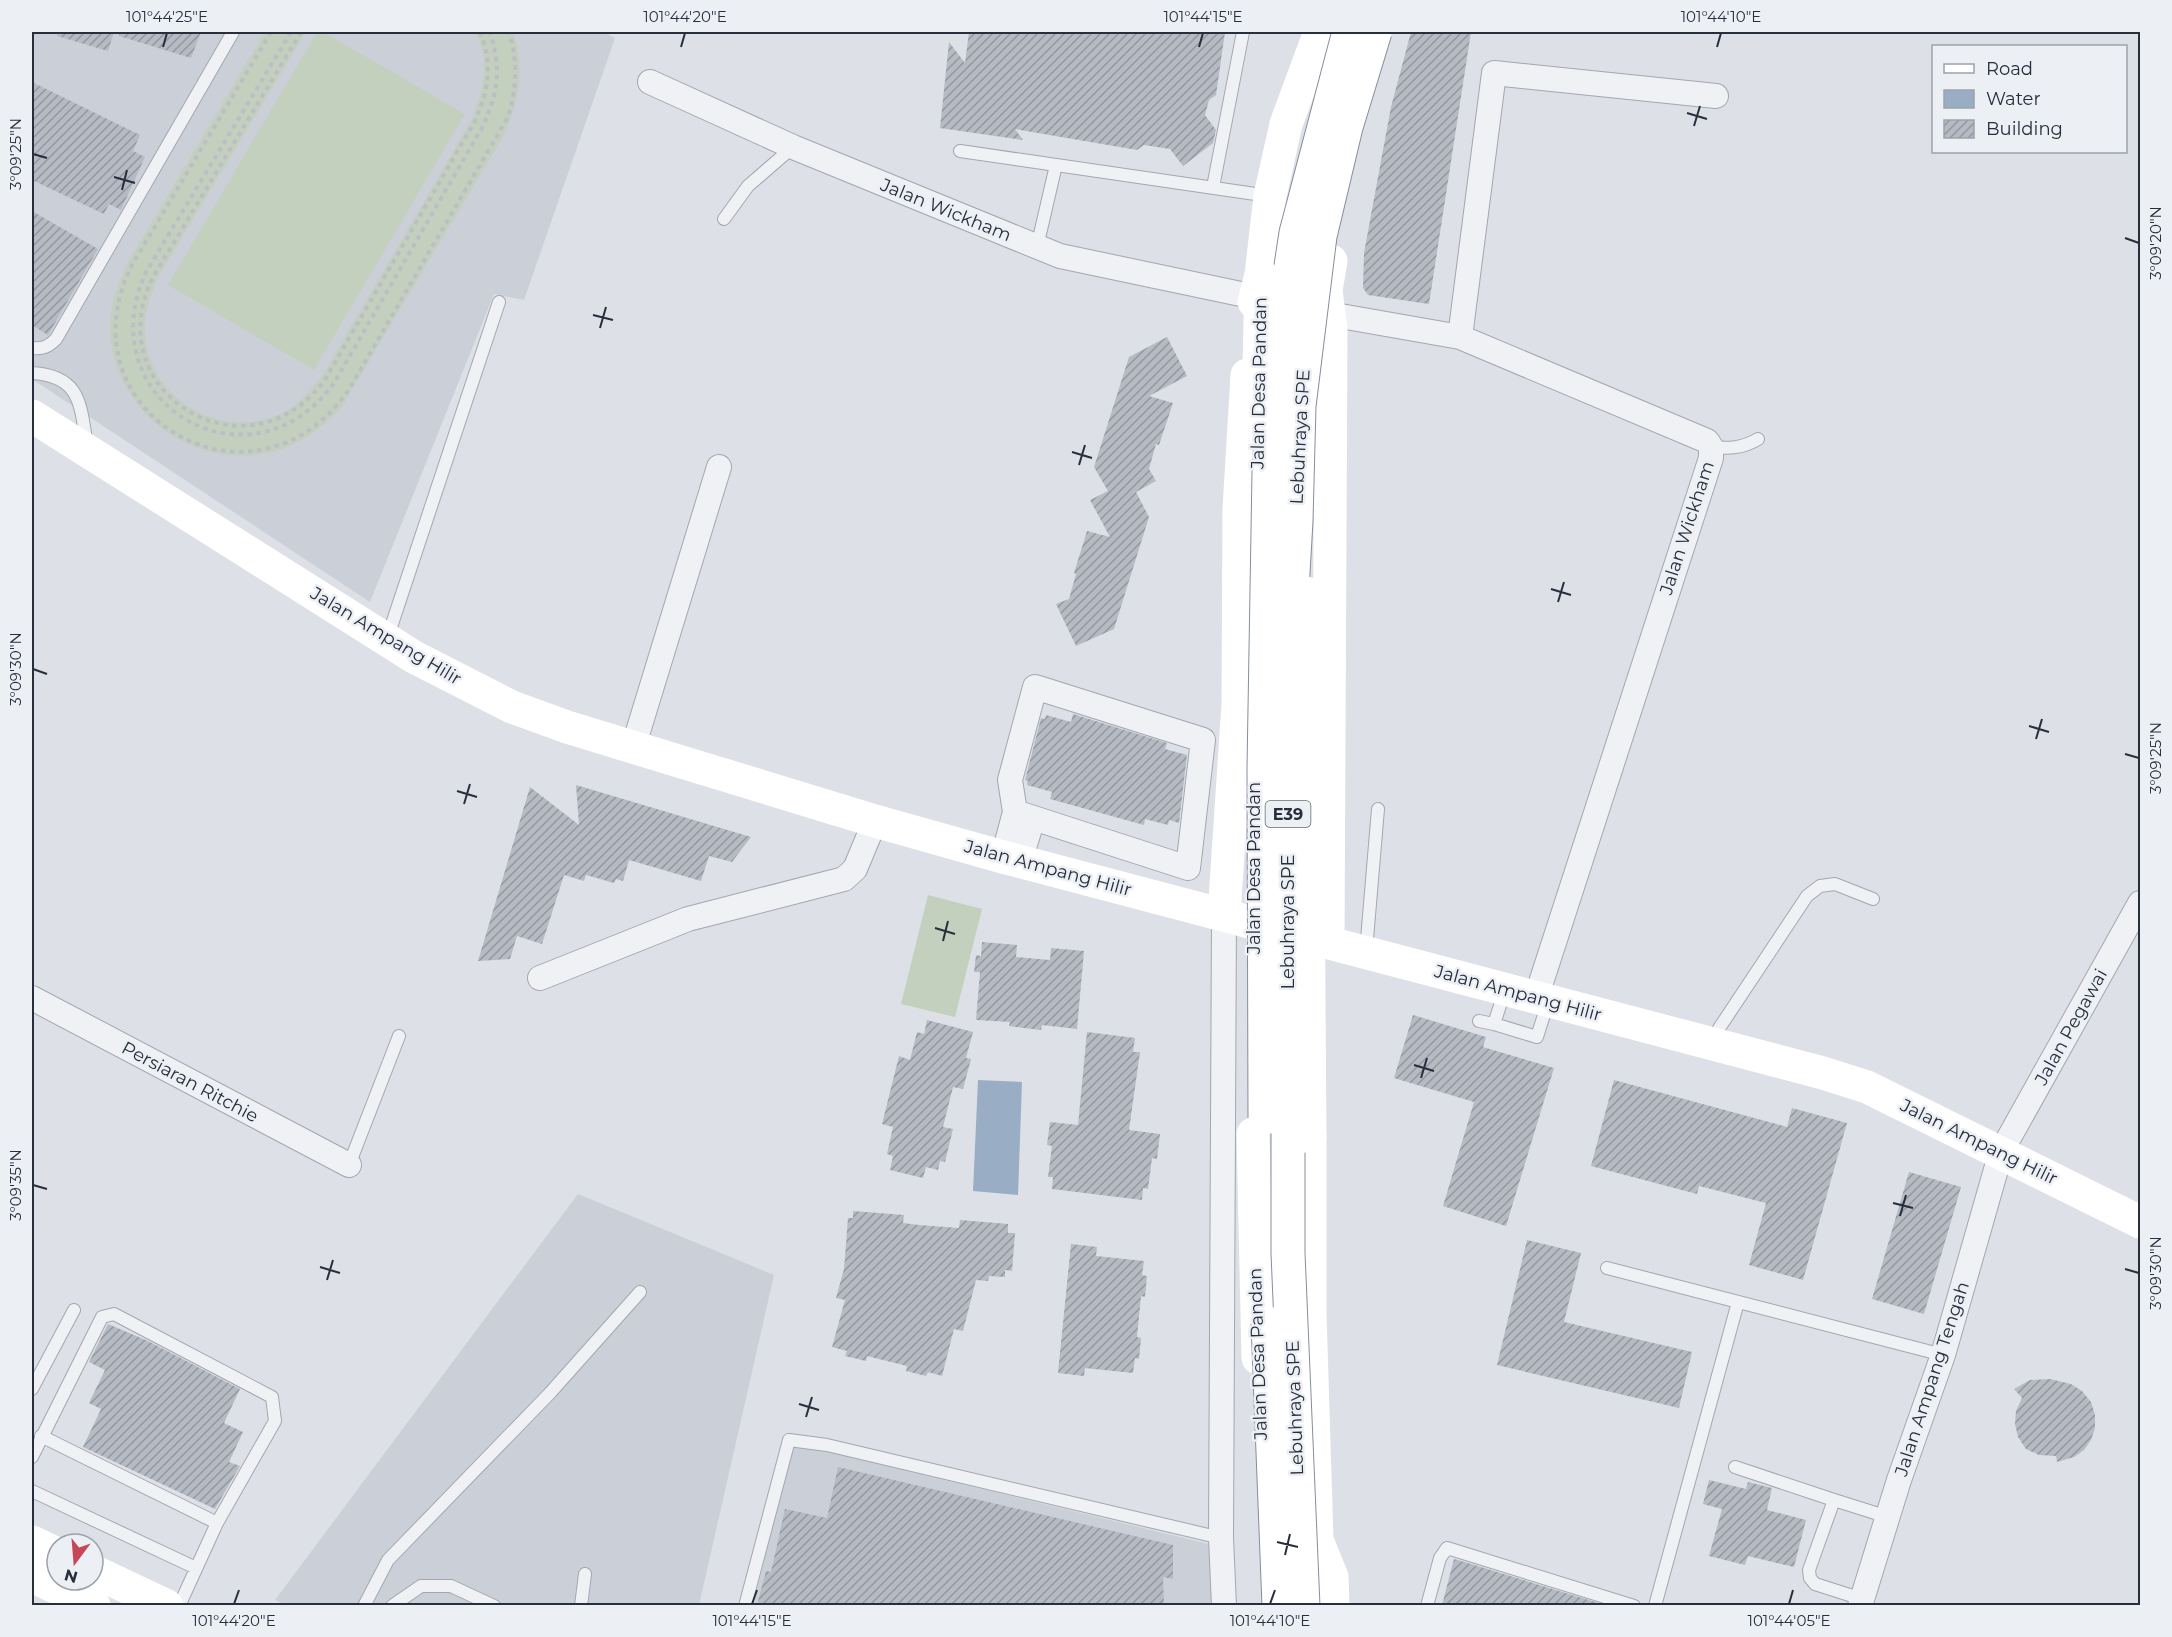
<svg xmlns="http://www.w3.org/2000/svg" width="2172" height="1637" font-family="Montserrat,sans-serif">
<style>
.built{fill:#cbcfd8}
.garden{fill:#c3d0be}
.water{fill:#99aec5}
.building{fill:url(#building-hatch)}
.lines{fill:none;stroke-linecap:round;stroke-linejoin:round}
.lane-casing{stroke:#a3a7b0;stroke-width:14}
.street-casing{stroke:#a3a7b0;stroke-width:26}
.path{stroke:#bbbec5;stroke-width:4;stroke-dasharray:4.5 4.5;stroke-linecap:butt}
.lane{stroke:#eff1f5;stroke-width:12}
.street{stroke:#eff1f5;stroke-width:24}
.secondary{stroke:#fff;stroke-width:33}
.highway-bridge-casing{stroke:#858e9c;stroke-width:35;stroke-linecap:butt}
.secondary-bridge{stroke:#fff;stroke-width:33}
.highway-bridge{stroke:#fff;stroke-width:33}
.ticks{fill:none;stroke:#272e3c;stroke-width:2}
.labels{text-anchor:middle;stroke-width:5;stroke-linejoin:round;paint-order:stroke}
.shield{fill:#eceff4;stroke:#626873;stroke-width:1.5}
.shield-label{font-size:16px;font-weight:bold;fill:#272e3c}
.street-label{font-size:18px;fill:#272e3c;stroke:#eceff4}
.neatline{fill:none;stroke:#272e3c;stroke-width:2}
.ticks-label{font-size:15px;text-anchor:middle;fill:#272e3c}
</style>
<defs>
<pattern id="building-hatch" width="6" height="6" patternUnits="userSpaceOnUse" patternTransform="scale(1.5)"><rect width="6" height="6" fill="#b5bac3"/><path d="M-1 1l2-2M0 6l6-6M5 7l2-2" fill="none" stroke="#9398a0"/></pattern>
</defs>
<rect width="100%" height="100%" fill="#dde0e6"/>
<!-- built -->
<path class="built" d="M32,32H604L615,38L524,300L494,294L370,602L32,379Z
M578,1194L774,1275L699,1605L288,1606L275,1600Z
M792,1447L830,1452L1213,1545L1215,1605L753,1606Z"/>
<!-- garden -->
<path class="garden" d="M265,32H306L157,279C150,298 143,316 145,337C151,400 221,439 278,415C297,407 309,391 322,376L472,119C483,91 491,59 475,32H513C526,68 519,103 503,137L340,410C325,424 311,436 292,445C214,480 121,425 111,341C107,313 116,287 128,262Z
M317,32H323L465,114L314,370L168,285Z
M928,895L982,909L955,1017L901,1004Z"/>
<!-- water -->
<path class="water" d="M978,1080L1022,1082L1018,1195L973,1191Z"/>
<!-- building -->
<path class="building" d="M58,32H114L108,51L57,36Z
M119,32H201L191,58L119,36Z
M969,32H1225L1216,95L1209,100L1205,115L1216,130L1213,143L1183,166L1170,149L1144,145L1137,150L1015,129L1023,140L940,128L949,42L965,63Z
M1411,32H1471L1429,304L1368,295L1363,288L1364,253L1391,107Z
M32,82L140,135L133,151L145,157L121,210L109,204L104,214L32,180Z
M32,211L98,249L48,335L32,325Z
M1167,337L1187,376L1149,396L1173,403L1159,445L1156,444L1149,469L1156,481L1136,492L1149,517L1114,629L1076,646L1056,604L1069,599L1076,574L1074,573L1087,531L1110,537L1090,500L1108,491L1094,467L1129,357Z
M1073,714L1167,743L1165,749L1187,755L1179,823L1169,820L1168,825L1145,819L1144,825L1050,799L1052,792L1027,785L1028,781L1025,780L1041,718L1045,719L1046,715L1071,722Z
M576,785L751,837L732,862L709,856L701,881L629,860L623,881L616,879L614,883L586,875L584,881L564,875L542,944L517,936L510,959L478,961L530,787L579,825Z
M982,942L1017,945L1016,957L1050,960L1051,948L1084,951L1077,1029L1042,1025L1041,1030L1009,1026L1010,1022L976,1020L980,972H974L976,955L981,956Z
M1413,1015L1486,1037L1483,1047L1554,1068L1506,1226L1443,1206L1474,1102L1394,1078Z
M927,1020L973,1032L966,1058L971,1059L963,1089L953,1087L943,1127L953,1129L945,1162L940,1161L938,1170L926,1167L923,1178L890,1170L893,1156L887,1154L893,1127L882,1124L899,1056L910,1060L917,1032L924,1034Z
M1087,1032L1135,1038L1133,1052H1140L1129,1130L1160,1134L1157,1159L1152,1158L1148,1189L1143,1188L1142,1200L1052,1189L1053,1177H1048L1052,1146L1047,1145L1050,1122L1078,1125Z
M1614,1080L1787,1127L1792,1108L1847,1123L1803,1280L1749,1265L1766,1203L1699,1186L1697,1194L1591,1166Z
M1909,1172L1961,1187L1924,1314L1872,1299Z
M853,1211L904,1215L903,1223L919,1225L959,1228L960,1220L1008,1224V1233H1015L1012,1271L1005,1270V1277L989,1276L988,1281L976,1280L963,1331L954,1329L942,1376L928,1372L926,1376L906,1371L907,1366L867,1356L866,1361L845,1356L847,1351L832,1347L845,1300L836,1298L844,1269L848,1218H853Z
M1527,1240L1581,1253L1564,1322L1692,1352L1679,1408L1497,1365Z
M1071,1244L1097,1247L1096,1256L1144,1261L1142,1275L1147,1276L1145,1297L1141,1296L1137,1337L1141,1338L1139,1359L1135,1358L1133,1373L1085,1368L1084,1376L1058,1373Z
M108,1324L148,1341L240,1389L224,1423L243,1432L229,1462L240,1466L215,1509L83,1447L101,1409L89,1403L105,1370L89,1362Z
M2050,1379L2071,1384L2082,1391L2091,1402L2095,1415V1428L2091,1440L2084,1450L2074,1457L2057,1462L2056,1456L2039,1455L2026,1449L2018,1437L2015,1424L2016,1411L2022,1398L2014,1389L2030,1380Z
M838,1467L1173,1545V1579L1163,1577L1164,1605H757L766,1571L771,1572L785,1509L827,1518Z
M1709,1480L1746,1489L1748,1482L1772,1488L1767,1510L1806,1520L1794,1567L1748,1556L1745,1565L1709,1556L1722,1509L1703,1504Z
M1454,1559L1468,1563L1605,1605H1442Z"/>
<g class="lines">
<!-- lane casing -->
<g class="lane-casing">
<path id="lane" d="M960,151L1269,196
M1213,187L1243,32
M724,219L748,186L793,147
M1037,247L1056,165
M32,348C43,349 48,347 56,339L233,32
M32,373C81,376 80,404 87,445
M1711,447C1729,449 1743,448 1758,439
M387,639L499,302
M1366,951L1378,809
M1505,990L1494,1024L1537,1037L1548,1002
M1479,1021L1494,1024
M1710,1042L1807,896L1820,886L1835,884L1873,899
M349,1165L399,1036
M1607,1268L1943,1355
M32,1389L74,1310
M41,1436L217,1523
M32,1457L102,1317L114,1314L272,1397L275,1421L217,1523L179,1606
M1735,1467L1834,1500
M32,1491L196,1568
M1862,1599L1815,1584L1810,1578L1809,1570L1834,1500L1888,1517
M364,1606L388,1560L550,1393L640,1292
M392,1606L421,1586H451L494,1606
M581,1606L585,1574
M745,1606L789,1440L827,1445L1221,1538
M1427,1606L1440,1558L1447,1548L1634,1606
M1655,1606L1738,1302"/>
</g>
<!-- street casing -->
<g class="street-casing">
<path id="street" d="M650,82L793,147L1060,256L1255,297
M1329,314L1460,337L1707,441L1711,447V458L1536,998
M1460,337L1494,73L1716,96
M1035,687L1203,740L1188,868L1015,812L1010,780Z
M633,748L719,467
M1003,857L1015,812
M1020,861L1033,818
M540,978L688,919L844,879L855,869L875,821
M32,998L349,1165
M1224,1606L1221,1538L1224,915
M1860,1606L1899,1480L1943,1355L2001,1152L2140,903"/>
</g>
<!-- path -->
<path class="path" d="M271,32L132,265C58,412 252,527 348,391L508,117C517,88 518,61 509,32
M291,32L146,272C86,403 251,498 334,383L483,126C499,91 501,68 490,32
M301,32L153,277C95,395 251,485 326,378L475,121C489,89 493,64 480,32"/>
<!-- lane -->
<use href="#lane" class="lane"/>
<!-- street -->
<use href="#street" class="street"/>
<!-- secondary -->
<path class="secondary" d="M1254,302L1261,275L1270,196L1286,124L1320,32
M32,416L414,657L512,707L567,727L875,821L1003,857L1823,1073L1867,1087L2140,1222
M1224,915L1238,704L1239,509L1247,375
M1328,942L1331,329L1326,290L1331,261
M1253,1134L1258,1358
M1310,1137V1313L1317,1540L1332,1577L1333,1606
M32,1542L57,1554
M93,1571L167,1606
M32,1576L94,1606"/>
<!-- highway-bridge casing -->
<g class="highway-bridge-casing">
<path id="highway-bridge" d="M1265,1118L1264,768L1269,472L1275,371L1296,233L1349,32
M1268,1323L1279,1606
M1303,1606L1288,1253V658L1296,521L1299,406L1320,236L1346,127L1375,32"/>
</g>
<!-- secondary-bridge -->
<path class="secondary-bridge" d="M1258,412L1261,275
M1306,593L1310,1137"/>
<!-- highway-bridge -->
<use href="#highway-bridge" class="highway-bridge"/>
</g>
<!-- ticks -->
<path class="ticks" d="M163,47L167,33M681,47L685,33M1199,47L1203,33M1717,47L1721,33M1687,113L1707,119M1694,126L1700,106M33,154L47,158M114,177L135,183M122,190L127,170M2125,238L2139,243M593,315L613,320M600,328L606,307M1072,452L1092,458M1079,465L1085,445M1551,589L1571,595M1558,602L1564,582M33,669L47,674M2029,726L2049,732M2036,739L2042,719M2125,754L2139,758M457,791L477,797M464,804L470,784M935,928L955,934M943,941L948,921M1414,1065L1434,1071M1421,1078L1427,1058M33,1185L47,1189M1893,1203L1913,1208M1900,1216L1906,1195M320,1267L340,1273M2125,1269L2139,1273M327,1280L333,1260M799,1404L819,1410M806,1417L812,1397M1277,1542L1298,1547M1285,1555L1290,1534M234,1604L239,1590M752,1604L757,1590M1270,1604L1275,1590M1789,1604L1793,1590"/>
<g class="labels">
<!-- shield labels -->
<rect class="shield" x="1265.5" y="801" width="45" height="26" rx="4.5"/>
<g class="shield-label">
<text x="1288" y="820">E39</text>
</g>
<!-- street labels -->
<g class="street-label">
<text transform="translate(946 210) rotate(22)" y="6">Jalan Wickham</text>
<text transform="translate(1259 383) rotate(-89)" y="6">Jalan Desa Pandan</text>
<text transform="translate(1300 437) rotate(-87)" y="6">Lebuhraya SPE</text>
<text transform="translate(1687 528) rotate(-72)" y="6">Jalan Wickham</text>
<text transform="translate(386 636) rotate(31)" y="6">Jalan Ampang Hilir</text>
<text transform="translate(1048 868) rotate(15)" y="6">Jalan Ampang Hilir</text>
<text transform="translate(1254 868) rotate(-90)" y="6">Jalan Desa Pandan</text>
<text transform="translate(1288 922) rotate(-90)" y="6">Lebuhraya SPE</text>
<text transform="translate(1518 993) rotate(15)" y="6">Jalan Ampang Hilir</text>
<text transform="translate(2071 1027) rotate(-61)" y="6">Jalan Pegawai</text>
<text transform="translate(190 1082) rotate(28)" y="6">Persiaran Ritchie</text>
<text transform="translate(1979 1142) rotate(26)" y="6">Jalan Ampang Hilir</text>
<text transform="translate(1258 1354) rotate(-92)" y="6">Jalan Desa Pandan</text>
<text transform="translate(1932 1379) rotate(-72)" y="6">Jalan Ampang Tengah</text>
<text transform="translate(1295 1408) rotate(-92)" y="6">Lebuhraya SPE</text>
</g>
</g>
<!-- border -->
<rect width="2172" height="1637" fill="none" stroke="#eceff4" stroke-width="66"/>
<!-- legend -->
<rect x="1932" y="45" width="195" height="108" fill="#eceff4" stroke="#9da2aa" stroke-width="1.5"/>
<rect x="1944" y="64" width="30" height="9" fill="#ffffff" stroke="#9da2aa" stroke-width="1.5"/>
<text x="1986" y="75" font-size="18" fill="#272e3c">Road</text>
<rect x="1944" y="90" width="30" height="18" fill="#99aec5" stroke="#9da2aa" stroke-width="1.5"/>
<text x="1986" y="105" font-size="18" fill="#272e3c">Water</text>
<rect x="1944" y="120" width="30" height="18" fill="url(#building-hatch)" stroke="#9da2aa" stroke-width="1.5"/>
<text x="1986" y="135" font-size="18" fill="#272e3c">Building</text>
<!-- north arrow -->
<g transform="translate(75 1562) rotate(196)"><circle r="28" fill="#eceff4" stroke="#9da2aa" stroke-width="1.5"/>
<path d="M0-4.5L10 22L0 15L-10 22Z" fill="#c74657"/>
<text y="-9" font-size="16" font-weight="bold" text-anchor="middle" fill="#272e3c">N</text>
</g>
<rect x="33" y="33" width="2106" height="1571" class="neatline"/>
<g class="ticks-label">
<text x="167" y="22">101°44'25"E</text>
<text x="685" y="22">101°44'20"E</text>
<text x="1203" y="22">101°44'15"E</text>
<text x="1721" y="22">101°44'10"E</text>
<text transform="translate(16 154) rotate(-90)" y="5">3°09'25"N</text>
<text transform="translate(2156 243) rotate(-90)" y="5">3°09'20"N</text>
<text transform="translate(16 669) rotate(-90)" y="5">3°09'30"N</text>
<text transform="translate(2156 758) rotate(-90)" y="5">3°09'25"N</text>
<text transform="translate(16 1185) rotate(-90)" y="5">3°09'35"N</text>
<text transform="translate(2156 1273) rotate(-90)" y="5">3°09'30"N</text>
<text x="234" y="1626">101°44'20"E</text>
<text x="752" y="1626">101°44'15"E</text>
<text x="1270" y="1626">101°44'10"E</text>
<text x="1789" y="1626">101°44'05"E</text>
</g>
</svg>
